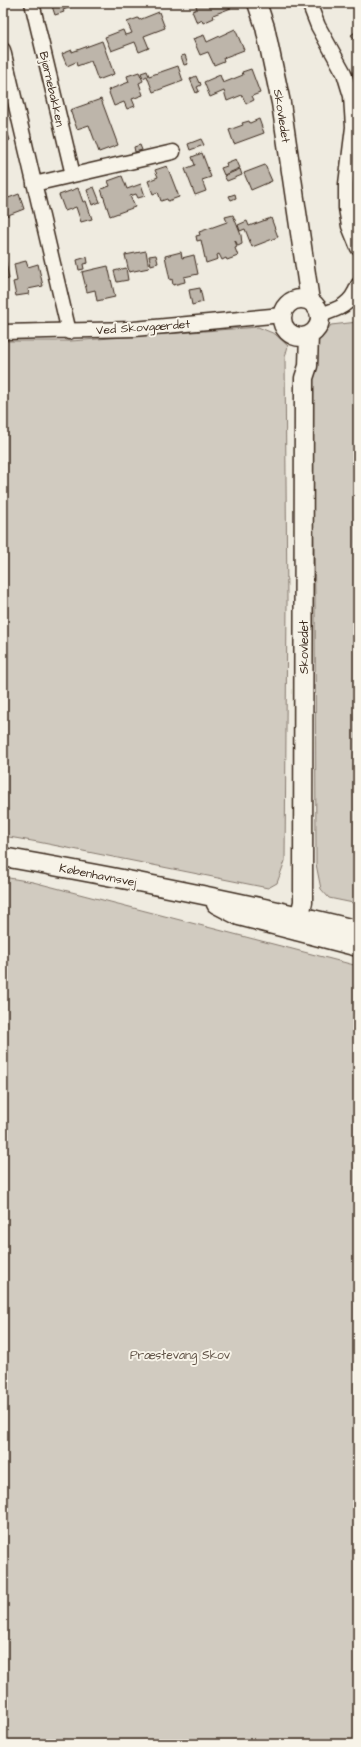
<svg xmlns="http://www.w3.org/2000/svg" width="361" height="1747" font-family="'Architects Daughter',sans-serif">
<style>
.green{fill:#d1cbc0;stroke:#867a6f}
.building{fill:#bdb5aa;stroke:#3b2a1e}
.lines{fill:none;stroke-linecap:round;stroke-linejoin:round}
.minor-casing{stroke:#3b2a1e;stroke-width:17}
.tertiary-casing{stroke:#3b2a1e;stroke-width:21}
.minor{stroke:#f7f3e8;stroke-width:14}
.tertiary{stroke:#f7f3e8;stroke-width:18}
.labels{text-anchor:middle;stroke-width:4;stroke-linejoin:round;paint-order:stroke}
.street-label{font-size:12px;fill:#3b2a1e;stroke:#f7f3e8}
.park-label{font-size:12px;fill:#605246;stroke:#f7f3e8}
</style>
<rect width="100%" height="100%" fill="#efebe0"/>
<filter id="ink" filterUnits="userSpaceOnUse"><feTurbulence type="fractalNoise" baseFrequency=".025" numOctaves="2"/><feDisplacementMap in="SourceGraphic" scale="8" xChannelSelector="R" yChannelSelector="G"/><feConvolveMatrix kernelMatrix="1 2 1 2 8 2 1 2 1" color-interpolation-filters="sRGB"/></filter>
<g filter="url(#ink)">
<!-- green -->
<path class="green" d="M358,322V904L329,898L321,889L316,864L315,595L310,372L317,343L331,325Z
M258,327L275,334L288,346L285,357L287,602L285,861L277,883L268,888L38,842L3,836V341H71Z
M3,877L33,882L358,966V1744H3Z"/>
<!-- building -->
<path class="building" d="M51,3H82L63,10L64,12L55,15Z
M195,3H229L231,8L213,15L214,18L203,23L202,20L197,23L192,11L197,9Z
M159,12L165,28L144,36L149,48L139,52L135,42L111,51L105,37L123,30L125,35L132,33L127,22L138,18L139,20Z
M235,29L244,50L223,58L224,61L214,65L208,52L200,55L193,39L204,35L207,42Z
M358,30V44L351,35Z
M102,41L114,74L98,80L91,61L77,66L76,62L67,66L62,54L72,50V52Z
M185,55L188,64L184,65L181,56Z
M178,66L183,81L153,92L147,76L143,78L141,73L147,71L149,76Z
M251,69L260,93L252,96L254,100L246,104L242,95L227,101L224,91L210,97L204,82L220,75L223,83L243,75L242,72Z
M139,72L143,81L139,83L143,95L132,99L135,106L127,109L124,102L114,106L108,90L129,82L127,76Z
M196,76L199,83L200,82L201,85L197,87L199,91L196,93L190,79Z
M101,99L118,145L99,152L89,125L77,129L70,110Z
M259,119L264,133L234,144L229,130L243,125L242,123L249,121L250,123Z
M6,128L10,140L3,143V129Z
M201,139L204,145L190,150L188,144Z
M140,145L142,150L135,152L134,147Z
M202,153L211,177L202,180L206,191L195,195L185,169L195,165L192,157Z
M236,159L240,168L224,175L221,168L227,166L226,163Z
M265,165L272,181L251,190L244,173Z
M167,166L179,197L168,201L167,199L161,201L158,192L153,194L148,181L158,177L155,170Z
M240,169L242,175L227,181L224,176Z
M122,176L127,189L141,184L145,196L138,198L136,194L130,196L135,207L110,216L101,189L110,186L108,181Z
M94,187L100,202L92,205L87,190Z
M78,188L83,202L86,201L92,219L81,222L76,207L65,211L59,195Z
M19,194L24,209L3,217V200Z
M235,194L236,198L231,200L229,196Z
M233,215L241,235L242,244L238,246L235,240L237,247L235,248L238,256L227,260L226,258L222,260L219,254L217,255L218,259L206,263L201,240L197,241L196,236L200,235L199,232L227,222L225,217Z
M271,218L278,237L252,247L245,229L240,231L238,225L247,221L249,226Z
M146,251L149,268L129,272L125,255Z
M181,252L182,258L194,255L198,274L184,277L185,282L173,285L172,279L170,280L165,256Z
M156,255L158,263L151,265L149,256Z
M87,257L88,263L83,264L84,269L79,270L77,260Z
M26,261L28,267L38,264L43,286L28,289L29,294L16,296L13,282L17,281L14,264Z
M6,262L9,279L3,280V263Z
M108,266L115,297L97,301L95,290L87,292L82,272Z
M126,268L128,280L117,282L114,271Z
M200,288L203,302L192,305L189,290Z"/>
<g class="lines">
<!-- minor casing -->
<g class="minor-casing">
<path id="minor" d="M32,3L73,175
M309,3L318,26L344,73L351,96L353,127L346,184V208L349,226L358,248
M3,50L69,332
M34,184L173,152
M320,315C339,309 351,305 358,285
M3,332L134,329L282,315"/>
</g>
<!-- tertiary casing -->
<g class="tertiary-casing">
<path id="tertiary" d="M257,3L265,27L281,103L310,301
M282 318a19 19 0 1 1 38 0a19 19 0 1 1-38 0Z
M3,857C122,878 241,901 358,930
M216,904L239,916L358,947
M296,931L303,902L304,378L308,366L309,335"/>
</g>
<!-- minor -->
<use href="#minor" class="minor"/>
<!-- tertiary -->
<use href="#tertiary" class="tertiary"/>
</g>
</g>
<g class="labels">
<!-- street labels -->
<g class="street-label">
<text transform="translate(52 89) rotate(77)" y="4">Bjørnebakken</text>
<text transform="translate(282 116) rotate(81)" y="4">Skovledet</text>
<text transform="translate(143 327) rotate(-4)" y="4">Ved Skovgærdet</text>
<text transform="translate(304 647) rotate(-90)" y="4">Skovledet</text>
<text transform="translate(98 875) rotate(11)" y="4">Københavnsvej</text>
</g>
<!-- park labels -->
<g class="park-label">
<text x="180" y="1359">Præstevang Skov</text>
</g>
</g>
<!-- margin -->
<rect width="361" height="1747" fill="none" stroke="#f7f3e8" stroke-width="16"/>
<rect x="8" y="8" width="345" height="1731" fill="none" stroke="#3b2a1e" stroke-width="1.5" filter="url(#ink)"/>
</svg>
